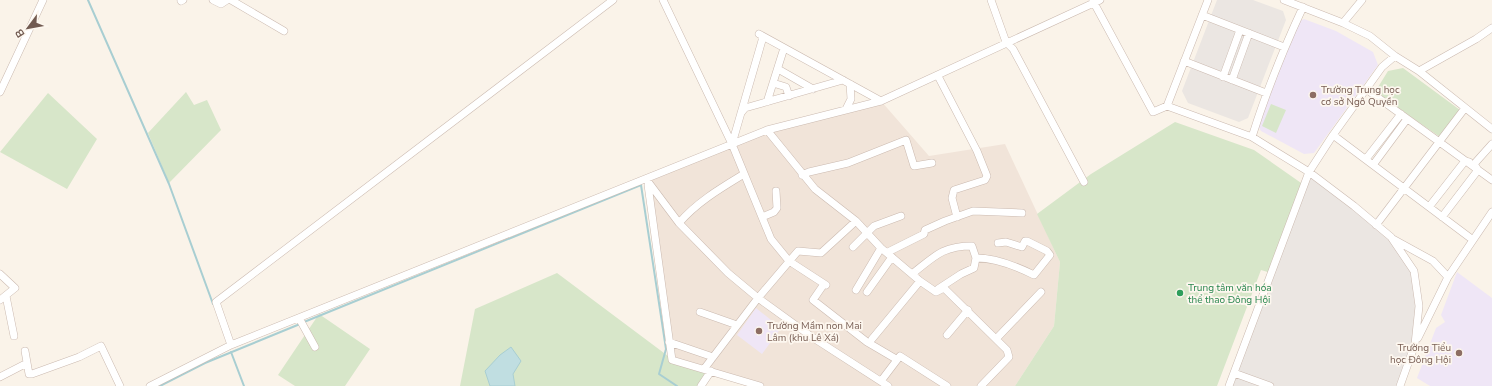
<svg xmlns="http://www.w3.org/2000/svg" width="1492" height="386" font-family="'Nunito Sans',sans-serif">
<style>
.residential{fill:#f1e4d9}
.industrial{fill:#ebe6e2}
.education{fill:#efe6f6}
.green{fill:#d7e6c9}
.water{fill:#c0dee1;stroke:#a8ced2}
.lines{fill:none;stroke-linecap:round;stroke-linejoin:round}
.stream{stroke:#a8ced2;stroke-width:2}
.minor-casing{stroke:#cbbab0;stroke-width:8}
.minor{stroke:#fff;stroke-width:7}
.education-dot{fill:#8d6e63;stroke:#fdf7ef;stroke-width:1.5}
.leisure-dot{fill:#2e9e5b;stroke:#fdf7ef;stroke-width:1.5}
.labels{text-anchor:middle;stroke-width:3.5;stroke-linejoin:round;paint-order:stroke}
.education-label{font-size:10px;fill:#785e54;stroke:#fdf7ef;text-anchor:start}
.leisure-label{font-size:10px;fill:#27864d;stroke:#fdf7ef;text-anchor:start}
</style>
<rect width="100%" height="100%" fill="#faf3e9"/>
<!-- residential -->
<path class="residential" d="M881,101L929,156L1005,144L1060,262L1054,326L1015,386H747L672,360L646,179L767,130Z"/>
<!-- industrial -->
<path class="industrial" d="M1217,0H1253L1283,11L1286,20L1248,118L1239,122L1188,103L1182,91Z
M1309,172L1391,237L1414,271L1419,306L1415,344L1400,386H1229Z"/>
<!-- education -->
<path class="education" d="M1304,19L1336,31L1373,52L1378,65L1314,153L1304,154L1261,131L1258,126L1298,22Z
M1457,272L1492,298V386H1430L1417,378L1436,328L1445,322L1441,315Z
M756,308L781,328L762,354L737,335Z"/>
<!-- green -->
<path class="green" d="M1403,68L1460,110L1440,137L1375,92L1388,71Z
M186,92L194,105L207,100L221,130L169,183L148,133Z
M48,93L97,139L67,189L0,152Z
M1271,104L1286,110L1276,133L1262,126Z
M1175,122L1254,150L1304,185L1271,273L1261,270L1217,386H1015L1054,326L1060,262L1037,214L1091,174Z
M557,273L672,359L711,371L701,386H460L475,309Z
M319,314L370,349L345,386H295L278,375Z"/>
<!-- water -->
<path class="water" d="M511,347L521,361L513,374L515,386H490L485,371L500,355Z"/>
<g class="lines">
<!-- stream -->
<path class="stream" d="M88,0L169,184L213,304
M304,322L641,185L666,349L659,374L677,386
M231,352L244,386
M160,386L205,363L300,324"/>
<!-- minor casing -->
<g class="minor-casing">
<path id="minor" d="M213,0L221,4L227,0
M231,0L284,31
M663,0L732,144L771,239L789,261L826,285
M991,0L1006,42L1013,49L1084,182
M1208,0L1167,106L1252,137L1309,172L1354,206L1391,237L1414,271L1419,306L1415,344L1400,386
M1284,0L1343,23L1370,36L1395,56L1419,71L1492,129
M181,1L183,0
M1093,1L1153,112L1167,106
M1202,15L1284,47
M1343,23L1362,0
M759,34L881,101
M1184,61L1266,93
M778,69L813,89
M1419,71L1476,39L1492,28
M938,76L977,151L987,176L985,180L954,190L952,198L957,217
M1223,77L1240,30
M1232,80L1249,33
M773,83L786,87L789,96
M1366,89L1492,180
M0,92L43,0
M767,102L784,48
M846,109L851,99L850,84
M741,113L745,108L843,80
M767,130L815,189L856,221L881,248L920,281L936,292L944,288L1007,350L1009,357L981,386
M1333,135L1473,240
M1252,137C1266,92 1283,50 1303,7
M732,144L763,37
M1366,159L1401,114
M1475,163L1492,144
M1373,165L1407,119
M802,175L809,172L848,163L906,140L914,166L932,163
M646,179L679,223L728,273L758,298L812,337L888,386
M648,185L672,360L760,386
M1429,207L1465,161L1469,162
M762,217L774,212L777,208L776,191
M1442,217L1478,170L1476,167
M679,223C697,202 721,188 744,174
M1376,225L1465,108
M1393,239L1433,261L1448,277L1418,338
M853,247L874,226L901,216
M888,252L924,234L925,230L945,221L973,211L1022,213
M976,258C996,258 1016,266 1034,275L1050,255L1047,251L1027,241H1025L1022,247L1006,242L998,243
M0,274L15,288L0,300
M912,274C934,257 942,246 972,246L976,258L974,268L961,274L938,289
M1448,277L1492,212
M824,284L813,300L867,342L896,359
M856,290L881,248
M867,292L892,257
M6,296L14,336
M700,312L737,325
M299,318L315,347
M947,335L968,310
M872,339L920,281
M996,339L1041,292
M669,342L713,357
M231,345L216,302L613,0
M25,351L29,374H32L79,357L101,346L120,386
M704,369L758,298L798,251L821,253L856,221
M1234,373L1270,386
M0,377L27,363
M881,381L900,356L947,386
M150,386L231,345L767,130L881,101L1100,0
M701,386L711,371
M1229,386L1309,172L1333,135L1382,67L1395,56"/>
</g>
<!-- minor -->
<use href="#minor" class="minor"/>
</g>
<!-- markers -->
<g class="education-dot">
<circle cx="1313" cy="95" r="4"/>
<circle cx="759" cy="331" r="4"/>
<circle cx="1459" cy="353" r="4"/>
</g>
<circle class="leisure-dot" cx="1180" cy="293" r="4"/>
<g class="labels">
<!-- education labels -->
<g class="education-label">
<text x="1321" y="93">Trường Trung học<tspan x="1321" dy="12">cơ sở Ngô Quyền</tspan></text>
<text x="767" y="329">Trường Mầm non Mai<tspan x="767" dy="12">Lâm (khu Lê Xá)</tspan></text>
<text x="1451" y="351" text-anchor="end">Trường Tiểu<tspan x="1451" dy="12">học Đông Hội</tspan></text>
</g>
<!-- leisure labels -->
<g class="leisure-label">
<text x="1188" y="291">Trung tâm văn hóa<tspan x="1188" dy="12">thể thao Đông Hội</tspan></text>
</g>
</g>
<!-- north arrow -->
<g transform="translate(28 28) rotate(238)" stroke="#fdf7ef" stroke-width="3" paint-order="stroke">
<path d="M0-3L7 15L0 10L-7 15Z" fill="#715a50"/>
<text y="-6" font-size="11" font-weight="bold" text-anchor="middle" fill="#715a50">B</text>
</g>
</svg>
